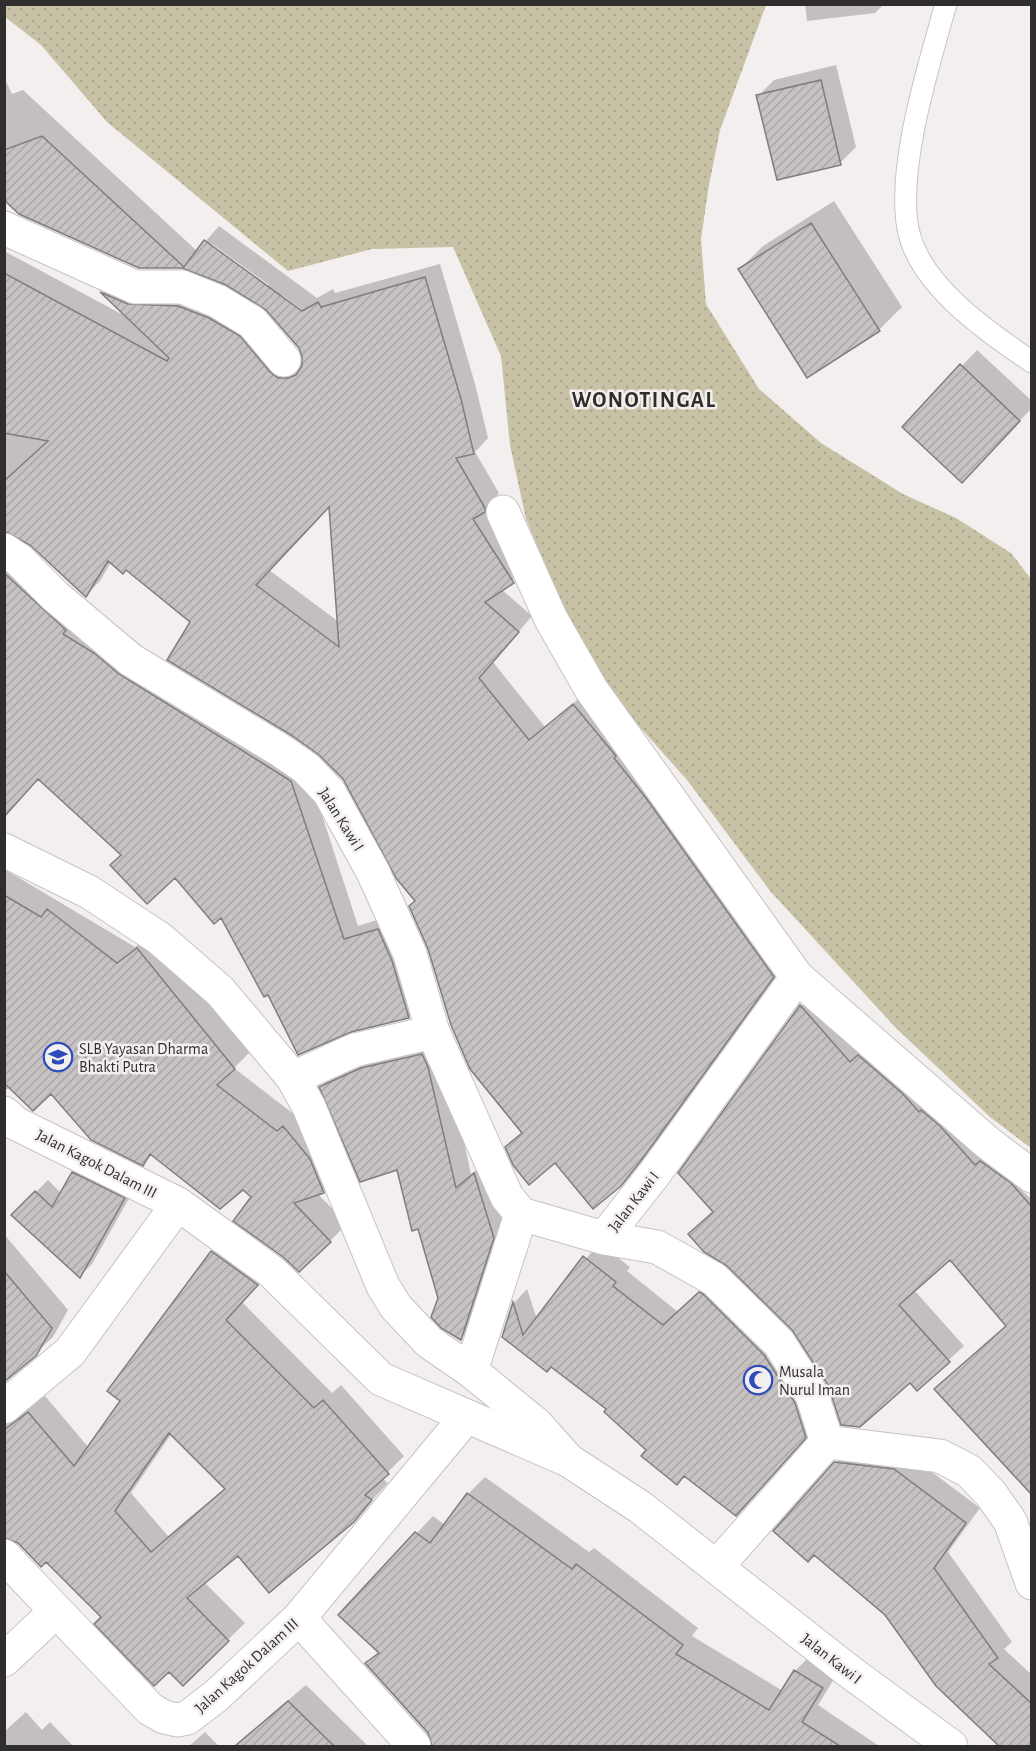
<svg xmlns="http://www.w3.org/2000/svg" width="1036" height="1751" font-family="'Alegreya Sans',sans-serif">
<style>
.grass{fill:url(#grass-dots)}
.shadow{fill:#0003;fill-rule:evenodd}
.building{fill:url(#building-hatch);stroke:#817d7d;stroke-width:1.5;fill-rule:evenodd}
.lines{fill:none;stroke-linecap:round;stroke-linejoin:round}
.lane-casing{stroke:#c7c3c1;stroke-width:23}
.street-casing{stroke:#c7c3c1;stroke-width:35}
.secondary-casing{stroke:#c7c3c1;stroke-width:35}
.lane{stroke:#fff;stroke-width:21}
.street{stroke:#fff;stroke-width:33}
.secondary{stroke:#fff;stroke-width:33}
.labels{text-anchor:middle;stroke-width:5;stroke-linejoin:round;paint-order:stroke}
.street-label{font-size:16px;fill:#302e2d;stroke:#f3efee}
.poi-label{font-size:16px;fill:#302e2d;stroke:#f3efee;text-anchor:start}
.district-label{font-size:22px;font-weight:bold;letter-spacing:1.5px;fill:#302e2d;stroke:#f3efee}
</style>
<defs>
<pattern id="grass-dots" width="8" height="8" patternUnits="userSpaceOnUse" patternTransform="scale(1.5)"><rect width="8" height="8" fill="#c7c2a5"/><path d="M2 2h.1M6 6h.1" fill="none" stroke="#aba78e" stroke-width="1.8" stroke-linecap="round"/></pattern>
<pattern id="building-hatch" width="6" height="6" patternUnits="userSpaceOnUse" patternTransform="scale(1.5)"><rect width="6" height="6" fill="#c7c2c2"/><path d="M-1 1l2-2M0 6l6-6M5 7l2-2" fill="none" stroke="#aba7a7"/></pattern>
</defs>
<rect width="100%" height="100%" fill="#f3efee"/>
<!-- grass -->
<path class="grass" d="M4,5H766L720,130L709,185L701,239L706,304L759,389L821,443L903,494L956,518L1011,553L1031,579V1148L990,1117L895,1027L771,892L687,780L591,672L526,519L510,445L501,356L453,247L372,249L288,271L107,122L41,45L5,17Z"/>
<!-- shadow -->
<path class="shadow" d="M805,4H884L875,13L807,21Z
M836,65L856,147L840,163L758,96L774,80Z
M4,77L12,94L23,90L197,251L219,226L317,298L333,289L335,293L440,264L475,384L488,438L475,452L499,493L488,506L528,567L501,589L532,616L493,662L545,727L588,691L787,962L654,1145L620,1184L507,1147L523,1132L416,900L346,782L192,622L126,568L111,562L100,581L86,595L33,546L4,530V251L129,318L103,292L116,278L193,292L293,364H303L304,357L300,347L267,309L227,283L4,198ZM212,244L269,285L267,287L210,246ZM282,295L309,315L307,317L285,301ZM331,505L339,622L269,570Z
M834,201L902,307L879,330L740,269L763,246Z
M977,350L1032,401V408L977,466L904,427Z
M4,547L306,766L358,926L393,915L423,1002L409,1017L269,993L222,915L175,876L123,855L39,778L12,806L4,620Z
M4,869L135,947L154,932L251,1051L234,1068L295,1115L340,1175L324,1192L318,1194L347,1224L330,1241L253,1197L243,1188L153,1154L143,1164L52,1092L11,1087L4,1091Z
M816,992L1032,1200V1493L936,1389L1007,1325L950,1258L914,1290L964,1346L917,1389L910,1381L829,1385L714,1211L801,1006Z
M438,1039L444,1051L471,1174L490,1159L509,1221L477,1322L461,1338L440,1298L399,1168L321,1087L337,1071Z
M85,1161L136,1186L92,1264L80,1276L13,1215L48,1180L62,1194L74,1173Z
M4,1234L68,1310L53,1337L4,1382Z
M229,1235L274,1268L242,1302L332,1393L341,1385L404,1456L382,1478L388,1483L353,1521L238,1554L204,1582L245,1623L183,1684L103,1617L46,1560L4,1536V1398L26,1409L45,1396L89,1448L122,1401L212,1252ZM172,1433L226,1487L168,1536L131,1493Z
M599,1243L630,1267L627,1271L678,1312L714,1278L820,1422L751,1499L685,1475L648,1450L609,1409L551,1366L503,1336L514,1303L527,1289L537,1319Z
M851,1448L909,1455L980,1508L948,1552L1012,1642L1004,1649L1032,1675V1746H1001L937,1685L836,1463Z
M485,1477L589,1552L594,1548L698,1628L692,1636L783,1691L795,1671L812,1654L839,1671L818,1705L879,1746H434L430,1733L367,1663L379,1651L417,1533L433,1516L445,1525L468,1494Z
M306,1685L368,1746H234Z
M26,1712L42,1730L50,1722L73,1746H4V1732Z
M205,1732L219,1746H189Z"/>
<!-- building -->
<path class="building" d="M821,80L841,165L777,180L756,95Z
M42,136L184,267L204,240L302,311L318,302L321,307L425,277L461,399L474,454L456,458L485,508V512L473,519L514,583L485,602L519,632L479,678L529,740L573,704L616,756L614,758L646,798L774,977L640,1162L621,1186L593,1209L555,1163L529,1185L513,1165L505,1147L522,1133L470,1069L451,1025L428,949L409,906L415,901L396,878L343,779L319,755L291,735L167,660L190,622L126,570L123,574L108,561L86,597L30,545L4,531V481L48,441L4,433V273L167,361L169,358L100,292L128,304L178,306L209,318L240,336L270,372L278,378H288L296,375L302,366V357L299,348L266,310L226,285L182,268H139L19,214L4,200V150ZM329,507L339,647L256,585Z
M811,223L880,331L807,378L738,269Z
M960,364L1020,421L962,483L902,427Z
M4,573L66,630L63,634L94,653L119,674L291,781L344,939L378,929L392,961L409,1018L351,1032L298,1055L268,995L264,997L221,918L214,924L175,878L147,904L110,865L121,855L38,779L4,817Z
M4,895L41,917L47,909L117,963L137,948L235,1069L217,1085L277,1131L283,1126L310,1159L324,1193L294,1203L331,1242L299,1272L283,1257L233,1221L251,1197L243,1190L220,1209L150,1154L143,1166L91,1140L51,1094L33,1111L4,1083Z
M800,1005L850,1062L858,1055L903,1094L919,1112L921,1110L940,1126L975,1165L980,1161L1011,1183L1032,1207V1495L934,1389L1006,1326L950,1260L899,1305L950,1362L917,1391L910,1383L860,1427L841,1425L828,1385L792,1330L727,1266L704,1252L688,1234L713,1212L678,1173Z
M422,1054L428,1067L456,1188L474,1173L494,1238L461,1340L441,1328L431,1317L438,1298L418,1229L412,1231L397,1170L360,1182L319,1087L361,1068Z
M72,1172L125,1198L80,1278L11,1215L35,1191L52,1207Z
M211,1251L258,1285L226,1320L314,1408L323,1400L389,1474L365,1495L372,1500L354,1522L269,1593L238,1556L187,1598L229,1641L183,1686L169,1672L154,1686L94,1624L101,1617L46,1562L41,1567L18,1543L4,1538V1430L28,1412L74,1466L120,1401L107,1391ZM169,1433L225,1489L151,1552L115,1511Z
M583,1256L616,1282L613,1286L663,1325L699,1292L703,1294L764,1355L795,1403L806,1438L736,1516L684,1476L677,1485L641,1456L646,1450L604,1412L606,1409L551,1367L547,1372L502,1337L513,1302L523,1335Z
M4,1271L52,1328L36,1356L4,1382Z
M834,1462L894,1469L966,1523L934,1568L998,1658L989,1664L1032,1704V1746H999L936,1686L885,1615L814,1555L808,1562L773,1531Z
M467,1493L572,1569L576,1564L683,1645L676,1654L769,1710L794,1670L823,1688L802,1722L840,1746H432L428,1733L365,1663L379,1653L338,1615L415,1532L430,1543Z
M288,1701L334,1746H235Z"/>
<g class="lines">
<!-- lane casing -->
<g class="lane-casing">
<path id="lane" d="M946,4C929,64 893,178 910,237C925,289 989,333 1032,362"/>
</g>
<!-- street casing -->
<g class="street-casing">
<path id="street" d="M4,228L135,287H182L217,301L252,322L284,360
M503,512L551,619L591,689L797,977L988,1143L1032,1176
M4,550L19,560L55,596L131,660L280,750L306,768L329,792L373,872L410,954L433,1032L507,1197L521,1214L604,1238L655,1173L797,977
M293,1078L355,1050L433,1032
M4,1113L15,1123L178,1204L272,1272L381,1379L568,1460
M604,1238L657,1247L714,1279L779,1343L812,1395L827,1442L940,1456L969,1471L991,1494L1010,1521L1032,1583
M471,1371L521,1214
M4,1407L70,1352L178,1204
M4,1556L150,1709L164,1717L177,1720L187,1718L216,1696L299,1618L466,1417
M717,1566L827,1442
M299,1618L414,1746
M4,1660L56,1611"/>
</g>
<!-- secondary casing -->
<g class="secondary-casing">
<path id="secondary" d="M4,850L89,892L159,938L220,991L293,1078L309,1107L383,1286L396,1307L429,1342L471,1371L536,1424L568,1460L640,1507L850,1672L951,1746"/>
</g>
<!-- lane -->
<use href="#lane" class="lane"/>
<!-- street -->
<use href="#street" class="street"/>
<!-- secondary -->
<use href="#secondary" class="secondary"/>
</g>
<!-- icons -->
<defs>
<g id="school-ring" transform="scale(1.5)"><circle r="9.5" fill="#f3efee" stroke="#2e4bbb" stroke-width="1.5"/><path d="M0-5L7-2L0 1L-7-2ZM-4 1L0 2.5L4 1V4Q0 6-4 4Z" fill="#2e4bbb"/></g>
<g id="mosque-ring" transform="scale(1.5)"><circle r="9.5" fill="#f3efee" stroke="#2e4bbb" stroke-width="1.5"/><path d="M3.5-4.9A6 6 0 1 0 3.5 4.9A5 5 0 1 1 3.5-4.9Z" fill="#2e4bbb"/></g>
</defs>
<g fill-rule="evenodd">
<use href="#school-ring" x="58" y="1057"/>
<use href="#mosque-ring" x="758" y="1380"/>
</g>
<g class="labels">
<!-- street labels -->
<g class="street-label">
<text transform="translate(342 819) rotate(58)" y="6">Jalan Kawi I</text>
<text transform="translate(97 1163) rotate(27)" y="6">Jalan Kagok Dalam III</text>
<text transform="translate(633 1201) rotate(-52)" y="6">Jalan Kawi I</text>
<text transform="translate(832 1658) rotate(38)" y="6">Jalan Kawi I</text>
<text transform="translate(246 1665) rotate(-42)" y="6">Jalan Kagok Dalam III</text>
</g>
<!-- poi labels -->
<g class="poi-label">
<text x="79" y="1054">SLB Yayasan Dharma<tspan x="79" dy="18">Bhakti Putra</tspan></text>
<text x="779" y="1377">Musala<tspan x="779" dy="18">Nurul Iman</tspan></text>
</g>
<!-- district labels -->
<g class="district-label">
<text x="644" y="407">WONOTINGAL</text>
</g>
</g>
<!-- border -->
<rect width="1036" height="1751" fill="none" stroke="#302e2d" stroke-width="12"/>
</svg>
